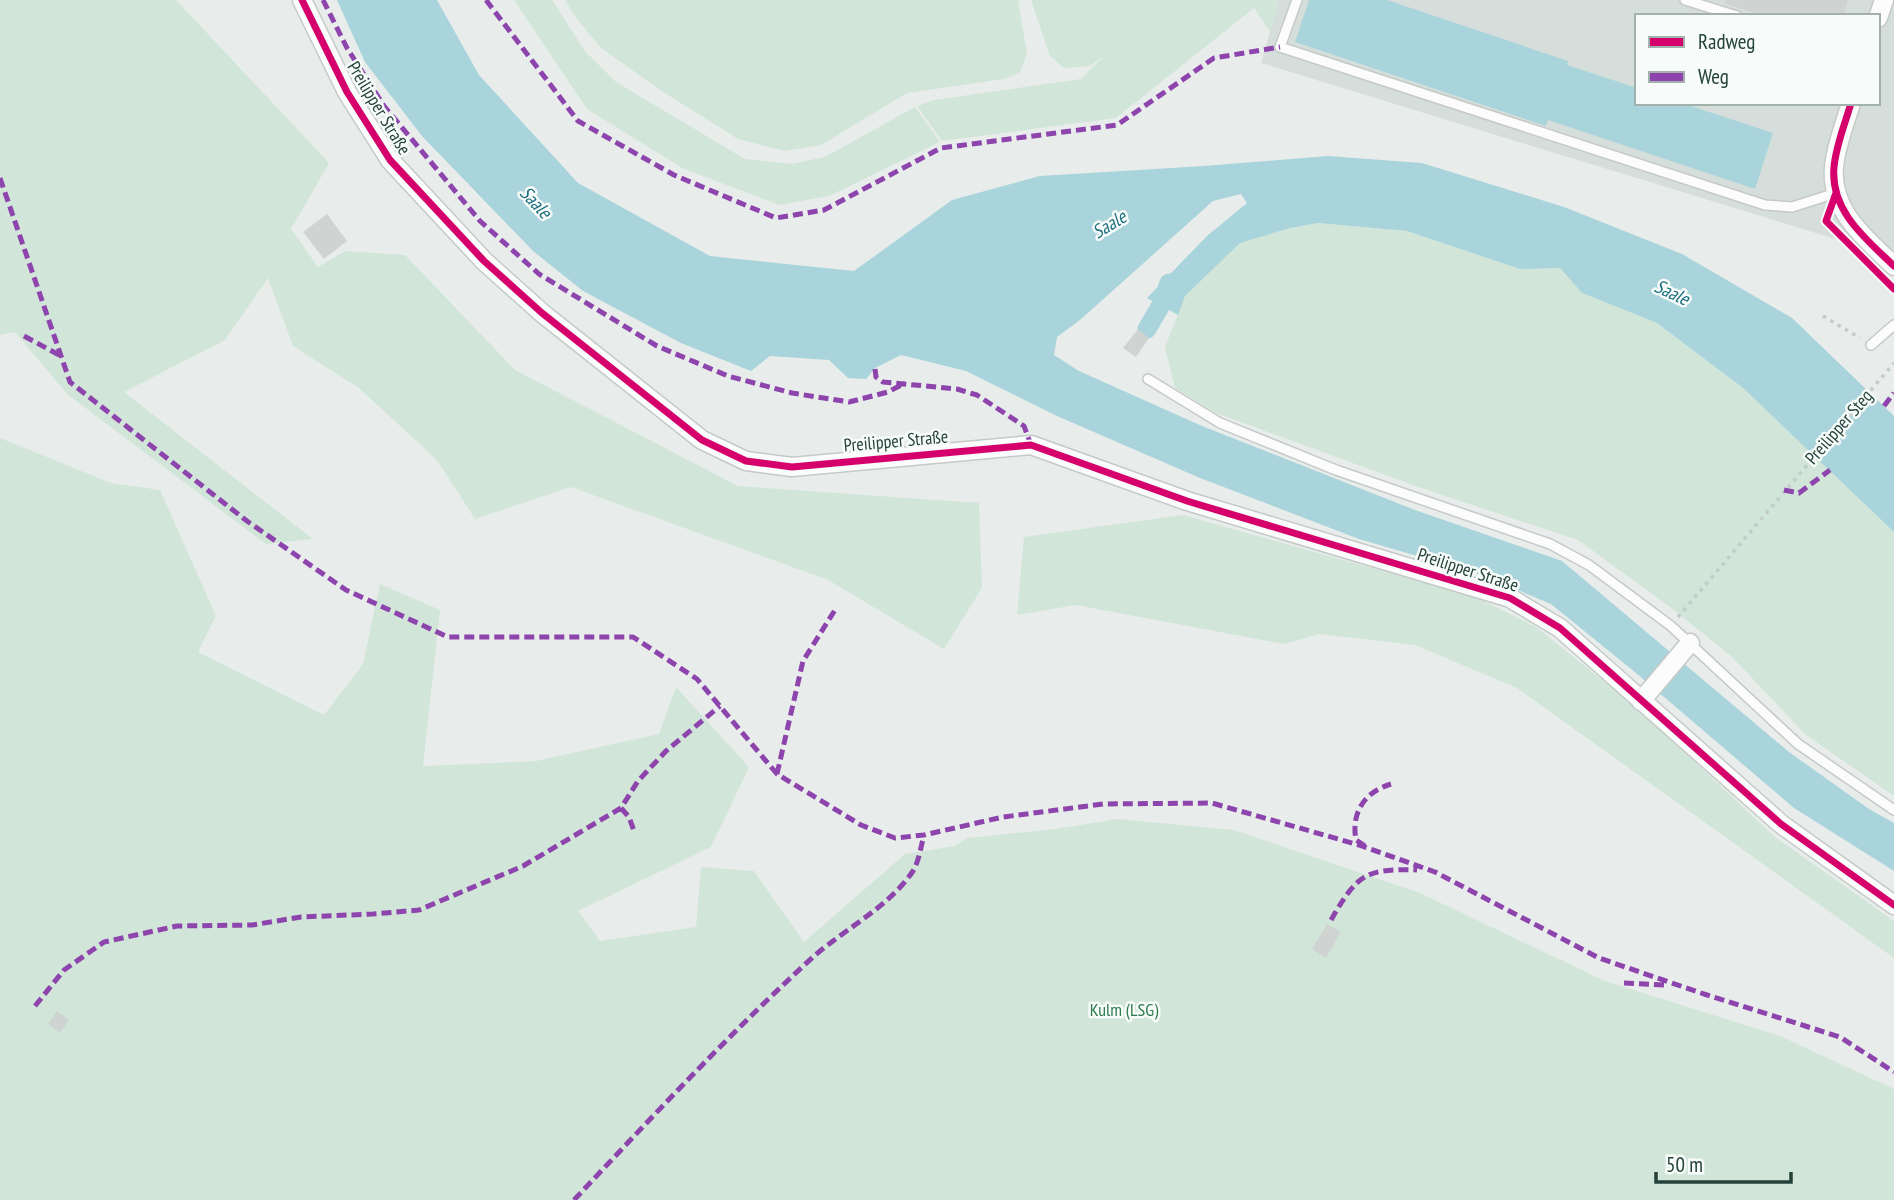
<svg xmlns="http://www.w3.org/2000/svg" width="1894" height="1200" font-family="'PT Sans Narrow',sans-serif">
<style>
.built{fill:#d6dedb;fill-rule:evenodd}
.green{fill:#d1e6d8}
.water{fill:#a9d4db}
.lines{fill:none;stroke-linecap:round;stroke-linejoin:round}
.canal{stroke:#a9d4db;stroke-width:19}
.building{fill:#cfd4d2}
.service-casing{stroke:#c5cac8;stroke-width:12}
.minor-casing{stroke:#c5cac8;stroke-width:21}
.path{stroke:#c3ccca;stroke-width:3.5;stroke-dasharray:3.5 5;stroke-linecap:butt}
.service{stroke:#fcfcfc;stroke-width:9}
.minor{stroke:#fcfcfc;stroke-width:18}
.quiet{stroke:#8e44ad;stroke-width:5;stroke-dasharray:10 5;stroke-linecap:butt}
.cycleway-casing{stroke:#f7fbf9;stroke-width:11}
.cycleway{stroke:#d6006c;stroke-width:7}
.labels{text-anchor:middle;stroke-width:5;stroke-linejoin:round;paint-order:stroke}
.street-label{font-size:18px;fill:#24423a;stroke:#f7fbf9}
.park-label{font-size:18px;fill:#2d7a4b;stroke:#f7fbf9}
.water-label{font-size:19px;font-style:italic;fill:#1c6f80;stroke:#f7fbf9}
</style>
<rect width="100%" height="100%" fill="#e8edeb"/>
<!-- built -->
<path class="built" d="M1279,0H1894V257L1261,63ZM1637,16H1878V103H1637Z"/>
<!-- green -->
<path class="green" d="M0,0H176L329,163L291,229L318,267L345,251L405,255L515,370L738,486L979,503L982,588L944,649L828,580L571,487L475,519L437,460L359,388L293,346L268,278L225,340L124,392L313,539L266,544L67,394L15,332L0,335Z
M514,0H552L585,51L616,82L745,159L791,164L825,157L915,107L940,142L829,196L779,205L682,168L587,109Z
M565,0H1018L1027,54L1020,72L1004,79L907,93L821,145L785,151L738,139L663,92L601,48L576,18Z
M1031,0H1279L1270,32L1254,8L1116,118L942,141L917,106L934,100L1081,79L1104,56L1090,66L1064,68L1050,56Z
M1318,223L1407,231L1520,269L1560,268L1582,293L1657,323L1743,388L1894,532V796L1806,735L1731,656L1670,607L1578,540L1421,488L1216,413L1175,388L1165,347L1185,296L1240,243L1290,228Z
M0,438L111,483L160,490L216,616L198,652L324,715L363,664L380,584L440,610L423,766L536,761L659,734L676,687L749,767L711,847L578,911L600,941L696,927L701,867L754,871L804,942L905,854L955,846L967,838L1055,829L1118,819L1234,830L1420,893L1605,981L1780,1036L1894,1089V1200H0Z
M1183,515L1475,597L1536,627L1636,707L1775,837L1894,921V958L1517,688L1415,645L1319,634L1284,644L1076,605L1017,615L1024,537Z"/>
<!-- water -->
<path class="water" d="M337,0H437L479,75L578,183L710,256L854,271L952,200L1040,176L1204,166L1328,156L1422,163L1564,207L1682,254L1792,318L1894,416V532L1743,388L1657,323L1582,293L1560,268L1520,269L1407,231L1318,223L1290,228L1240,243L1185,296L1178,315L1147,298L1207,236L1247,203L1241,194L1213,201L1080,320L1057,337L1054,355L1079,371L1202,426L1415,510L1562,561L1789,752L1869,809L1894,823V871L1794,808L1636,673L1551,604L1482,575L1359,539L1200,478L1057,416L966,371L901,355L875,368L866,379L848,378L829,360L770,356L751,371L681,343L583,291L533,251L422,136L365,62Z
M1309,0H1387L1568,61L1567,65L1637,88V103H1682L1773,133L1755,189L1548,120L1546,126L1295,42Z"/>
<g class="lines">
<!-- canal -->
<path class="canal" d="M1147,329L1161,305L1169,283"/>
</g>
<!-- building -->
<path class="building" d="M1725,0H1848L1843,16H1764L1724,3Z
M327,214L347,241L324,259L303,232Z
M1138,329L1149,338L1136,357L1123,348Z
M1327,924L1341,932L1326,958L1312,949Z
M57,1011L69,1020L60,1033L48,1024Z"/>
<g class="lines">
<!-- service casing -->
<g class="service-casing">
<path id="service" d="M1297,0L1280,47L1765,205L1792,207L1836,193
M1685,0L1737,16
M1871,345L1894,325
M1148,379L1220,423L1336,470L1550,544L1589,565L1671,626L1798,744L1894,810"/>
</g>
<!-- minor casing -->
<g class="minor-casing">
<path id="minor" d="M302,0L347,92L390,160L484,261L542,313L702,440L746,461L792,467L1031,445L1187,501L1510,598L1560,628L1781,824L1894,905
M1878,18L1884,0
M1851,103C1845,124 1836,145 1834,167C1830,211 1866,239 1894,266
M1641,701L1690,643"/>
</g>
<!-- path -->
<path class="path" d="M1823,316L1860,338
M1678,617L1894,363"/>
<!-- service -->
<use href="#service" class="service"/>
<!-- minor -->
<use href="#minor" class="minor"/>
<!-- quiet -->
<path class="quiet" d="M323,0L347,48L384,106L480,221L539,274L657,346L728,376L792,393L849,402L888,392L905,383
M486,0L578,121L674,175L776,218L824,210L941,148L1117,125L1214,58L1280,47
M0,178L70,382L247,521L346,590L448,637H633L697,679L777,774L861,825L895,838L924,835L1003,817L1103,804L1212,803L1359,845L1435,872L1599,958L1704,994L1840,1037L1894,1072
M24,336L61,356
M875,369L876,377L883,382L957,389L977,395L1024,426L1031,445
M1884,406L1894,393
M1784,490L1799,493L1830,470
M777,774L803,661L835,610
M621,808L629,817L634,831
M1365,846L1356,840C1351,813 1364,792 1391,784
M1331,920C1357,875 1365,868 1417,870
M1624,983L1665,985
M35,1006L64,970L104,942L177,926L252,925L301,917L373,914L419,910L523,866L621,808L638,781L666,751L720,706
M574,1200C652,1117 729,1034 813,957C846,928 889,907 913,871C919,861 921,846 924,835"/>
<!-- cycleway casing -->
<g class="cycleway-casing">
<path id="cycleway" d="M302,0L347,92L390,160L484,261L542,313L702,440L746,461L792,467L1031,445L1187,501L1510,598L1560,628L1781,824L1894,905
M1851,103C1845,124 1836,145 1834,167C1830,211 1866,239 1894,266
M1836,193L1826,221L1894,289"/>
</g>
<!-- cycleway -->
<use href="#cycleway" class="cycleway"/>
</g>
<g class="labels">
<!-- street labels -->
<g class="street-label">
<text transform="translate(379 108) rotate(59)" y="6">Preilipper Straße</text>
<text transform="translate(1839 427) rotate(-49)" y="6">Preilipper Steg</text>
<text transform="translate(896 441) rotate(-5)" y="6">Preilipper Straße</text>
<text transform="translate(1468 570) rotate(18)" y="6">Preilipper Straße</text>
</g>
<!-- park labels -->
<g class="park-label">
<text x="1124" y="1016">Kulm (LSG)</text>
</g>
<!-- water labels -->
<g class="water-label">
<text transform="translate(536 202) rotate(47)" y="7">Saale</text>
<text transform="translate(1109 224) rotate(-32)" y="7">Saale</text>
<text transform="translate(1672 292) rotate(25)" y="7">Saale</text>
</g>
</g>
<!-- legend -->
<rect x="1635" y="14" width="245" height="91" fill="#f7fbf9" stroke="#a3b1ad" stroke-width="2"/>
<rect x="1649" y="37" width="35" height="10" fill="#d6006c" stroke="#a3b1ad" stroke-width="2"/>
<text x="1698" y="49" font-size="21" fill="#24423a">Radweg</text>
<rect x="1649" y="72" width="35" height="10" fill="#8e44ad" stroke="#a3b1ad" stroke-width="2"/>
<text x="1698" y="84" font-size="21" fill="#24423a">Weg</text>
<!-- scale -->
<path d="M1656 1172v10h135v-10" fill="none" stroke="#24423a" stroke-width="3.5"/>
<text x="1666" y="1172" font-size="21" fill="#24423a" stroke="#f7fbf9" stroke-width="5" paint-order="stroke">50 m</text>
</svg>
